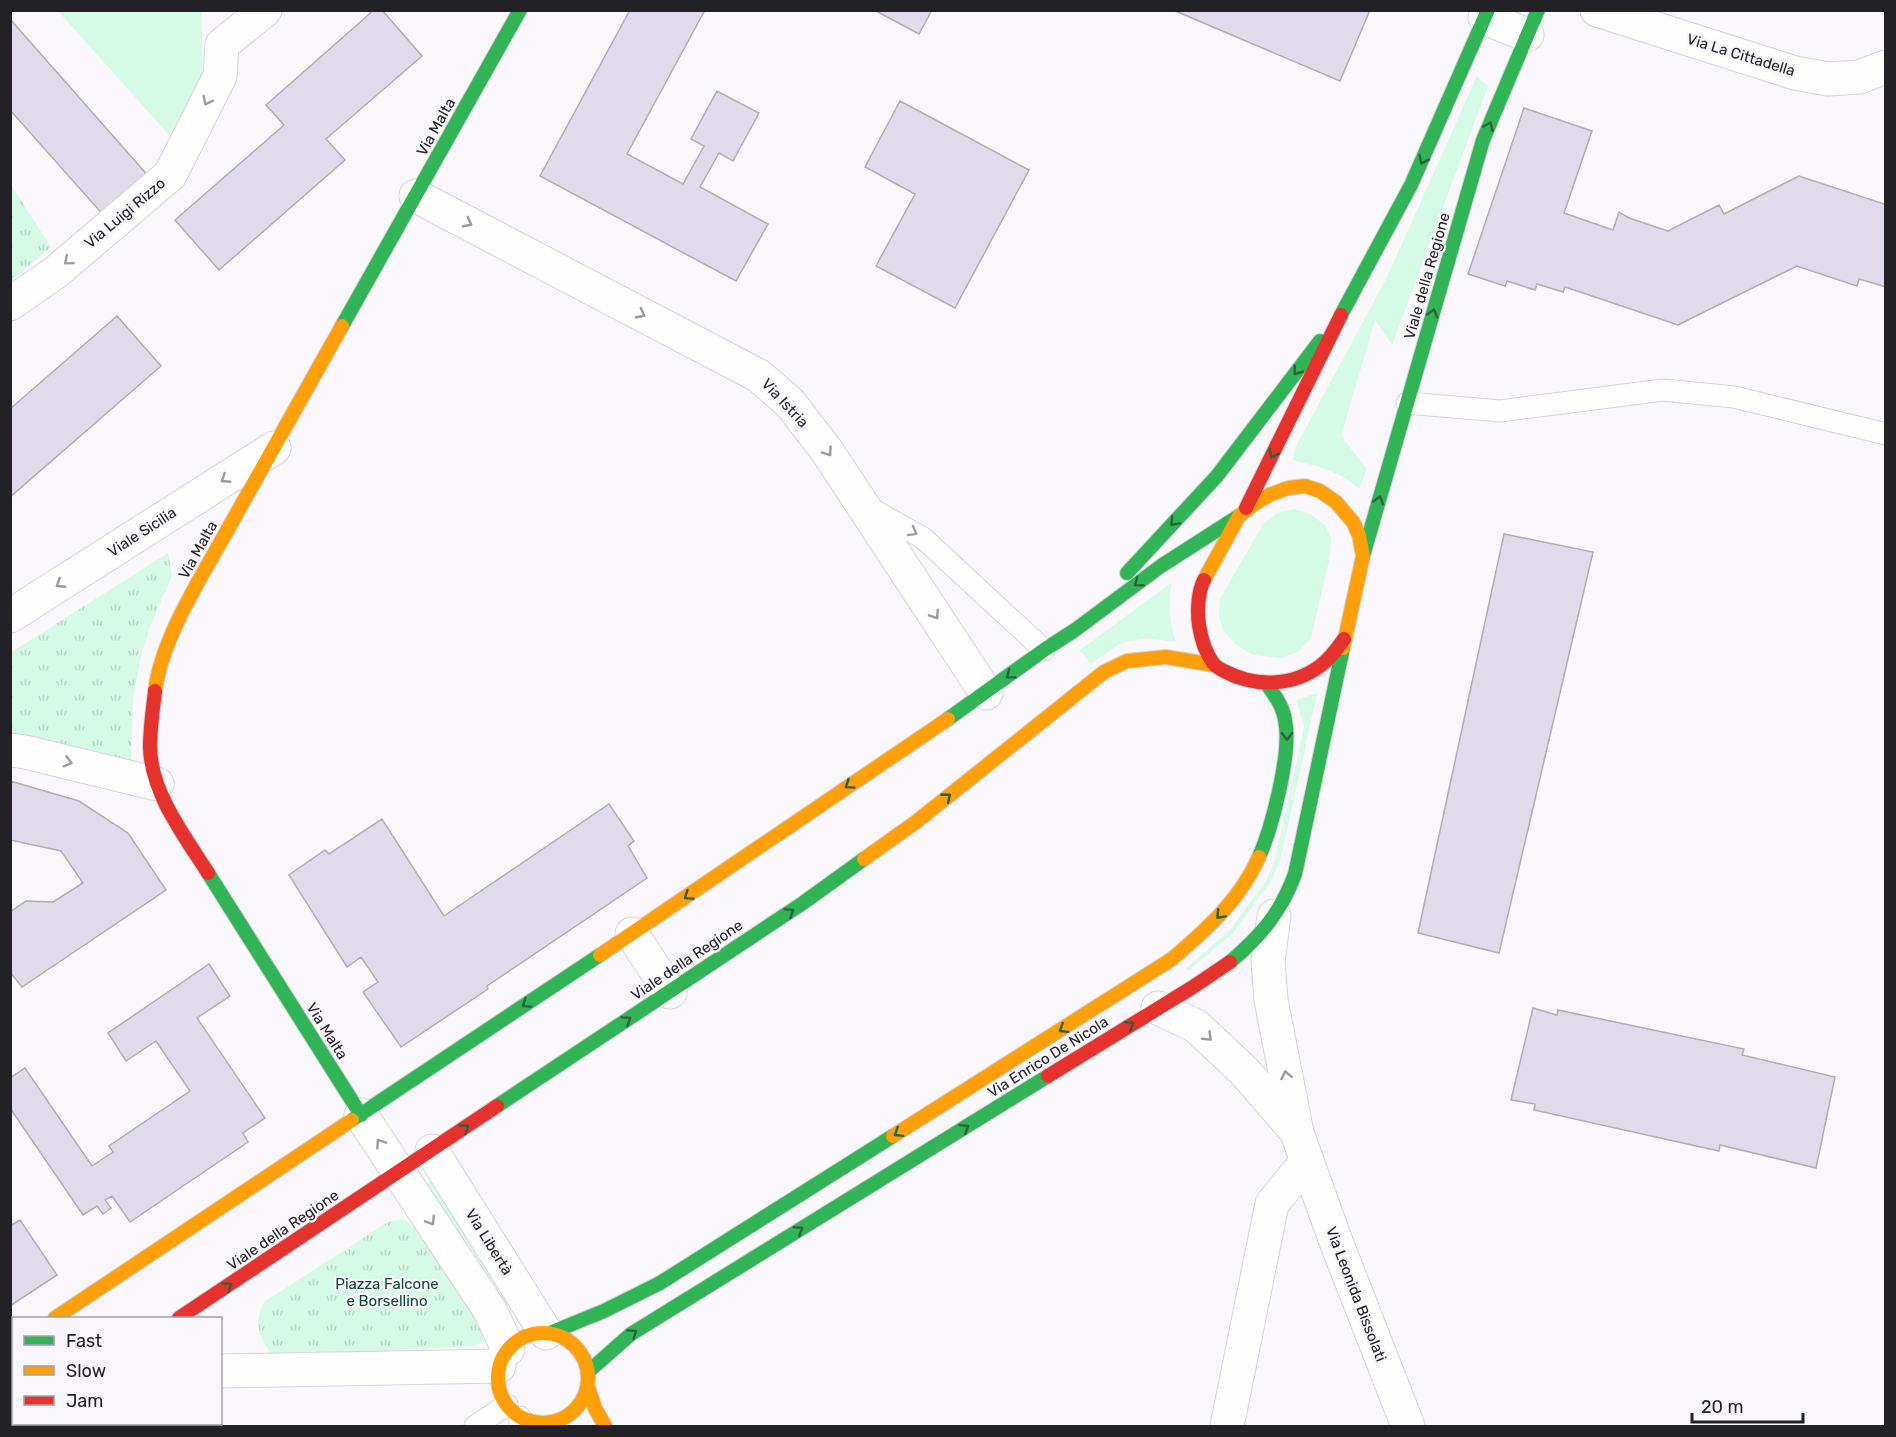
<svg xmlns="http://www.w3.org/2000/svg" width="1896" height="1437" font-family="Rubik,sans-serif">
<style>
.grass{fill:#d5fae6}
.park{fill:url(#park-tufts)}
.building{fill:#e1daea;stroke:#b0aeb2;stroke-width:1.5}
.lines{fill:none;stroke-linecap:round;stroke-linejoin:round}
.lane-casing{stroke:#d6d4d9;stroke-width:23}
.street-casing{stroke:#d6d4d9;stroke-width:35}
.fast-casing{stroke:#d6d4d9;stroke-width:16}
.slow-casing{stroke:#d6d4d9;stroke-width:16}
.jam-casing{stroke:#d6d4d9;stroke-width:16}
.lane{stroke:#fefeff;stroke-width:21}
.street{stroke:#fefeff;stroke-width:33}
.fast{stroke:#30b455;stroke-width:14}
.slow{stroke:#ff9f0a;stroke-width:14}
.jam{stroke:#e5322d;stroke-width:14}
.oneway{stroke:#9b9b9d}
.oneway2{stroke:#28633b}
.labels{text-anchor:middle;stroke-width:4.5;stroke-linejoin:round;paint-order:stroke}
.street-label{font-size:15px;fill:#222125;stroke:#f9f7fd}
.park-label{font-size:15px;fill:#0b4a2e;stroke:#f9f7fd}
</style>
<defs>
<pattern id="park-tufts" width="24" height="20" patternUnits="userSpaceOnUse" patternTransform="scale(1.5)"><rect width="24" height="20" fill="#d5fae6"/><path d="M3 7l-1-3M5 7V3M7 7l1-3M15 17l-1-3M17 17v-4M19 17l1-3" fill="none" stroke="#b7d6c5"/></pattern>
</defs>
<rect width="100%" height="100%" fill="#faf8fc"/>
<!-- grass -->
<path class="grass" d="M58,11H202V81L169,135Z
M1477,76L1488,86L1392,345L1375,320L1341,436L1367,469L1359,489C1338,470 1319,467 1293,460L1294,450L1387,277Z
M1294,509L1310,514L1325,525L1331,539L1330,556L1311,638L1298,652L1282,658L1253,655L1235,644L1224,631L1219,618L1220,599L1263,524L1277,513Z
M1171,583C1169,604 1169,622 1176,642L1146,638L1119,644L1091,664L1080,650Z
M1317,693L1280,861L1270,883L1233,933L1188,971L1186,968L1230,930L1266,881L1275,859L1303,733L1304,726L1296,700Z
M433,1180L513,1298L505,1301L426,1183Z"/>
<!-- park -->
<path class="park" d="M11,185L51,247L11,281H10Z
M168,553L172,576L149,629L140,660L133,700L131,760L120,770L72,748L11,733L10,653Z
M397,1220H405L414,1227L483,1325L486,1335L482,1343L473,1346L284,1356L272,1355C259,1335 253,1325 264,1302L388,1222Z"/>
<!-- building -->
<path class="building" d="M374,10H382L422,56L326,139L345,160L219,270L175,220L284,125L266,105Z
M630,10H705L627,154L683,184L704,146L691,139L717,91L759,113L733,161L719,153L700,187L768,224L736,281L540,176Z
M874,10H932L919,34Z
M1173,10H1370L1340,81Z
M10,19L150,178L105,217L10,110Z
M900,101L1029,170L955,308L876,266L915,194L865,167Z
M1524,108L1592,131L1564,213L1613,230L1619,212L1629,218L1668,231L1719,205L1724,214L1799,176L1884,204L1886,202V287L1859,279L1857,286L1797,266L1678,325L1565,287L1563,292L1537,284L1535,290L1507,281L1505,286L1468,274Z
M117,316L161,366L10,497V409Z
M1504,534L1593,552L1499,953L1418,933Z
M10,781L79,801L128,833L166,890L22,987L10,972V912L26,901L53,902L83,883L61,851L10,840Z
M609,804L634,841L628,846L647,878L487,986L488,989L401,1047L363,992L378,982L361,957L347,967L289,875L325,850L329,854L382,819L444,916Z
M209,964L230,996L197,1018L265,1118L243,1133L248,1142L130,1222L112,1196L105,1200L111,1208L103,1214L97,1206L83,1215L10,1108V1078L25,1068L92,1166L113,1152L109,1146L190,1091L156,1041L126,1061L108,1033Z
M1533,1008L1557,1015L1558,1010L1744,1049L1742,1055L1835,1077L1816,1168L1720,1145L1719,1151L1534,1110L1535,1104L1511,1100Z
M20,1220L57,1275L10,1306V1226Z"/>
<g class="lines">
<!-- lane casing -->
<g class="lane-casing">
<path id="lane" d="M1407,403L1500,411L1663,390L1734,397L1886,434
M868,507L923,538L1044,650
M475,1426L507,1405
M520,1426V1417"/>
</g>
<!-- street casing -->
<g class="street-casing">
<path id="street" d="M1597,10L1795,73L1828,79L1859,77L1886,67
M1485,18L1527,35
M416,196L759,376L790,403L827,451L986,693
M10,304L56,272L170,175L220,76L222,45L265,10
M10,616L274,448
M10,750L25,752L157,784
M1274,916L1268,961L1271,1000L1297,1133L1335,1239L1408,1426
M632,934L670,992
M1158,1008L1196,1026L1244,1071L1296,1131
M361,1115L491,1312L508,1349
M432,1151L546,1333
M220,1371L499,1366
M1227,1426L1272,1204L1307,1161"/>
</g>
<!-- fast casing -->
<g class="fast-casing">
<path id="fast" d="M1341,315L1411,185L1488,10
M342,326L520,10
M1363,556L1483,140L1538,10
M1127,573L1217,476L1320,341
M948,719L1044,650L1075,630L1161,566L1239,516
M1259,857C1272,827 1292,752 1285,720C1283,706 1274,694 1266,683
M208,873L361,1115
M1230,962C1261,936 1281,912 1295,874L1343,648
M497,1106L803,903L864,859
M352,1120L600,955
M550,1333L604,1311L660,1283L893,1136
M10,1348L14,1346
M589,1371L631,1334L1048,1076"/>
</g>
<!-- slow casing -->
<g class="slow-casing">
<path id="slow" d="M1204,580L1239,516L1253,505L1269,495L1288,488L1305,486L1320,491L1336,502L1353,522L1359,535L1363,556L1343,648
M155,691C162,637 202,576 228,529C266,461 304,394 342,326
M864,859L916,822L1104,672L1127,661L1166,657L1214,665
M600,955L948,719
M893,1136L1172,959C1207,929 1240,900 1259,857
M55,1318L352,1120
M498 1378a45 45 0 1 1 90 0a45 45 0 1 1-90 0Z
M588,1387L595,1408L605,1426"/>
</g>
<!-- jam casing -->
<g class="jam-casing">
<path id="jam" d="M1246,508L1341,315
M1204,580C1198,592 1197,611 1199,625C1201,638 1205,652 1213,663C1216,667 1220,669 1224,671C1254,687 1292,687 1320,666C1330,659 1337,649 1344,639
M155,691C153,709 150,728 150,747C151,793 184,835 208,873
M1048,1076L1193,987L1230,962
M179,1318L497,1106
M17,1426L22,1424"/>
</g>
<!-- lane -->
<use href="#lane" class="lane"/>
<!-- street -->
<use href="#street" class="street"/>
<!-- fast -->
<use href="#fast" class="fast"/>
<!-- slow -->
<use href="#slow" class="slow"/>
<!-- jam -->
<use href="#jam" class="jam"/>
</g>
<!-- one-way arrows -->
<defs><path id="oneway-chevron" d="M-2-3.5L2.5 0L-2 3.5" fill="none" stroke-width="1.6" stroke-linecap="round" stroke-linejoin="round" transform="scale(1.5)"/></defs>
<g class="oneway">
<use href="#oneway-chevron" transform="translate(207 101) rotate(117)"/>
<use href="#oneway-chevron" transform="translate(468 223) rotate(28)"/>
<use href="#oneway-chevron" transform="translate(68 261) rotate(140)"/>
<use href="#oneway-chevron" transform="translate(641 314) rotate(28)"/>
<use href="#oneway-chevron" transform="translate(828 452) rotate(55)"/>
<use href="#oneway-chevron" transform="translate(225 479) rotate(147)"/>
<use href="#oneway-chevron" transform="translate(913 532) rotate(29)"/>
<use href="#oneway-chevron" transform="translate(60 584) rotate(147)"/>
<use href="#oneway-chevron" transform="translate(935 615) rotate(57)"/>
<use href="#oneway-chevron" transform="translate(68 762) rotate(14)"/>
<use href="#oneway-chevron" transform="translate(1208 1037) rotate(44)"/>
<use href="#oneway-chevron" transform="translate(1286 1075) rotate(-101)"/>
<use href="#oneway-chevron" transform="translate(380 1143) rotate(-124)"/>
<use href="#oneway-chevron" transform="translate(431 1221) rotate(57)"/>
</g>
<g class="oneway2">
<use href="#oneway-chevron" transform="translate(1489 126) rotate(-67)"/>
<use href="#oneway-chevron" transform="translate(1423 160) rotate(114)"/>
<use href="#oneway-chevron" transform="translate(1433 313) rotate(-74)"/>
<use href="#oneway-chevron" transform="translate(1297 371) rotate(127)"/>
<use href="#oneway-chevron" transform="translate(1273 454) rotate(116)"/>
<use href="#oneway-chevron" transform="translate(1379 500) rotate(-74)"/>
<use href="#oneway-chevron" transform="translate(1174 522) rotate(133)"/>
<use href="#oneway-chevron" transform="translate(1138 583) rotate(143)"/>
<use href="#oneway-chevron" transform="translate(1010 675) rotate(143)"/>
<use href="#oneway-chevron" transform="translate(1287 736) rotate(89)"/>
<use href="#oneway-chevron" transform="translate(849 785) rotate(146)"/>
<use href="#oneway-chevron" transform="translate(947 797) rotate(-39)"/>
<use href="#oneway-chevron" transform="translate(688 896) rotate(146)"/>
<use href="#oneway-chevron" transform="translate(790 912) rotate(-34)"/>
<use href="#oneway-chevron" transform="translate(1220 915) rotate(133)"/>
<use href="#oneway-chevron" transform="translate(526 1004) rotate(146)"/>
<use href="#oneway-chevron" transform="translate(627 1020) rotate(-34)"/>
<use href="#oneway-chevron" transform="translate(1130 1025) rotate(-32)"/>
<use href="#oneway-chevron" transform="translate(1063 1029) rotate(148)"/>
<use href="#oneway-chevron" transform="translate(465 1128) rotate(-34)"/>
<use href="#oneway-chevron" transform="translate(965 1128) rotate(-32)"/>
<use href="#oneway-chevron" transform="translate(898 1133) rotate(148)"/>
<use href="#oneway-chevron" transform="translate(799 1230) rotate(-32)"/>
<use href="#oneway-chevron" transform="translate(228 1286) rotate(-34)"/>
<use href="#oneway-chevron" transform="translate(633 1333) rotate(-35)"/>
</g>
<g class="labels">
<!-- street labels -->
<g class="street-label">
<text transform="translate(1741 55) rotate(17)" y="5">Via La Cittadella</text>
<text transform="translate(436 127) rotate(-61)" y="5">Via Malta</text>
<text transform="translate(125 213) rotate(-40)" y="5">Via Luigi Rizzo</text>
<text transform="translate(1427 276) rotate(-74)" y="5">Viale della Regione</text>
<text transform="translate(785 403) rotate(47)" y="5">Via Istria</text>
<text transform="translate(142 532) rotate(-33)" y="5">Viale Sicilia</text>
<text transform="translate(198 550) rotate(-61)" y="5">Via Malta</text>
<text transform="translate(687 960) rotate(-34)" y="5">Viale della Regione</text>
<text transform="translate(327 1031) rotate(58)" y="5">Via Malta</text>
<text transform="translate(1048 1057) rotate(-32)" y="5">Via Enrico De Nicola</text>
<text transform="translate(283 1230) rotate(-34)" y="5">Viale della Regione</text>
<text transform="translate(489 1242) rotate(58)" y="5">Via Libertà</text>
<text transform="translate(1356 1294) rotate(69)" y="5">Via Leonida Bissolati</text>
</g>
<!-- park labels -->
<g class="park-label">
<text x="387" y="1289">Piazza Falcone<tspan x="387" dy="17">e Borsellino</tspan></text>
</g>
</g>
<!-- border -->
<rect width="1896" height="1437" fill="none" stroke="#222125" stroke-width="24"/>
<!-- legend -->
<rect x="12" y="1317" width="210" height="108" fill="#f9f7fd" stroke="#a3a1a7" stroke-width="1.5"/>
<rect x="24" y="1336" width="30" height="9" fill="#30b455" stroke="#a3a1a7" stroke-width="1.5"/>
<text x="66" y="1347" font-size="18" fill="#222125">Fast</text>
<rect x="24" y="1366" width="30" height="9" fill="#ff9f0a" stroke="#a3a1a7" stroke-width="1.5"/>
<text x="66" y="1377" font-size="18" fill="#222125">Slow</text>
<rect x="24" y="1396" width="30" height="9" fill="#e5322d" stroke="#a3a1a7" stroke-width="1.5"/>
<text x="66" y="1407" font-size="18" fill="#222125">Jam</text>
<!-- scale -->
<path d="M1692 1413v9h111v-9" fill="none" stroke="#222125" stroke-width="3"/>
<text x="1701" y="1413" font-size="18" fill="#222125" stroke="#f9f7fd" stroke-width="4.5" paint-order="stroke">20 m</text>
</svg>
